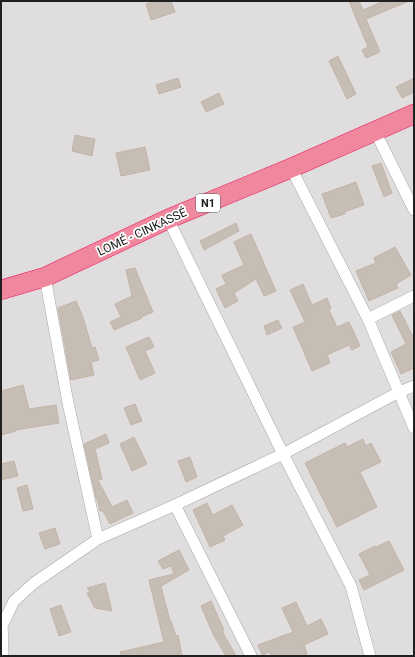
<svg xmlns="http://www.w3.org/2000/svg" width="415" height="657" font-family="Roboto,sans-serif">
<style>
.residential{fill:#dfdddd}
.building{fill:#c6bdb5;stroke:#c5b4a7}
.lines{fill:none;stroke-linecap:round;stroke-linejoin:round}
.street-casing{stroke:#a7a7a7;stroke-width:12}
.highway-casing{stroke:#eb1865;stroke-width:20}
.street{stroke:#fff;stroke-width:11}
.highway{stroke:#ef889d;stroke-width:19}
.labels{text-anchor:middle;stroke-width:3.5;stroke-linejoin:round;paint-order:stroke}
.shield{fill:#fff;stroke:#636363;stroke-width:1}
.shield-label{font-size:11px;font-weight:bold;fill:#202020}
.street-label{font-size:12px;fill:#202020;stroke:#fff}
</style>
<rect width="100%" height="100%" fill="#f2eee6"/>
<!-- residential -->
<path class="residential" d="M1,1H414V656H1Z"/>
<!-- building -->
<path class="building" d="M155,1H171L175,12L151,20L146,4Z
M349,1H359L363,10L384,1H409L366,19L380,52L366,58L362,50L368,47Z
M338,56L356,94L347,99L329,61Z
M178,78L181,87L159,94L156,85Z
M414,78V92L402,98L396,87Z
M219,93L224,104L206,112L201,102Z
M75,135L95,139L92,156L72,151Z
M145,147L150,170L121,176L116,153Z
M381,163L392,193L384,197L372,166Z
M356,182L364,205L344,212L345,214L331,218L322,194Z
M236,223L239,231L204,250L200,241Z
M251,234L276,291L264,296L256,279L234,293L238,301L225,308L216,289L226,284L222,275L244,265L234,242Z
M395,247L411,275L396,284L398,288L369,301L356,271L376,263L374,258Z
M135,268L153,312L141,317L142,318L114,330L110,322L121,317L115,304L132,296L126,270Z
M303,284L312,305L327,298L331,308L329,310L337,327L349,322L360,346L352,350L349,345L327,355L330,363L312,371L293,327L305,322L290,290Z
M76,301L83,317L92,348L95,347L99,360L91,362L94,375L71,380L58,308Z
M400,311L414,339V368L401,374L391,352L406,344L392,315Z
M278,320L282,328L267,335L264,326Z
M149,337L154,347L145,351L155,373L140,380L126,347Z
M23,385L29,409L56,405L59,423L16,430V431L1,435V391Z
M135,404L142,421L131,425L124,408Z
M106,434L109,443L95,449L102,479L98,480L112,507L127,500L133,513L110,524L103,511H100L98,502L96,498L84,444Z
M134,437L147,464L132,471L120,444Z
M363,439L366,446L371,443L381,462L360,472L377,507L337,527L305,463L345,443L347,447Z
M190,457L197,477L186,482L178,461Z
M14,461L18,476L1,480V464Z
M27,485L33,509L23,511L17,488Z
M207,503L213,515L232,505L243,525L223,536L225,540L210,547L193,510Z
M55,528L60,544L45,549L39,533Z
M389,541L404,570L364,590L359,580L370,575L359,554L375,546L376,547Z
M179,550L189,570L161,586L170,621H171L176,636L178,635L182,656H121L120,652L164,642L149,580L174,574L171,566L163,569L158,561Z
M105,583L112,611L95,608L87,593L90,592L87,588Z
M211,601L224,630L222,631L236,656H226L213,634L201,606Z
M296,602L307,626L321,619L328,634L304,645L307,654L302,656H271L270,652L262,655L258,645L293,632L282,608Z
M61,605L71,632L59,636L50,609Z"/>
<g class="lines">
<!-- street casing -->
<g class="street-casing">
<path id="street" d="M375,131L414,210
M291,168L368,319L414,428
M168,219L283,454L351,586L370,656
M45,277L68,403L98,539
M368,319L414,296
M175,505L251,656
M2,618L3,656
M3,624L14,601L34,583L98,539L175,505L283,454L399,392L414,386"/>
</g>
<!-- highway casing -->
<g class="highway-casing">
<path id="highway" d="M1,290L45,277L168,219L291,168L414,114"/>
</g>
<!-- street -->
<use href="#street" class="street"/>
<!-- highway -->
<use href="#highway" class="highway"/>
</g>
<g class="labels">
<!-- shield labels -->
<rect class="shield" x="196" y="194" width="24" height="18" rx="3"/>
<g class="shield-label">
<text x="208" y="207">N1</text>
</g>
<!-- street labels -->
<g class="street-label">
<text transform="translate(142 232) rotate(-25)" y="4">LOMÉ - CINKASSÉ</text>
</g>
</g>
<!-- border -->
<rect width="415" height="657" fill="none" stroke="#202020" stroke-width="4"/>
</svg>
